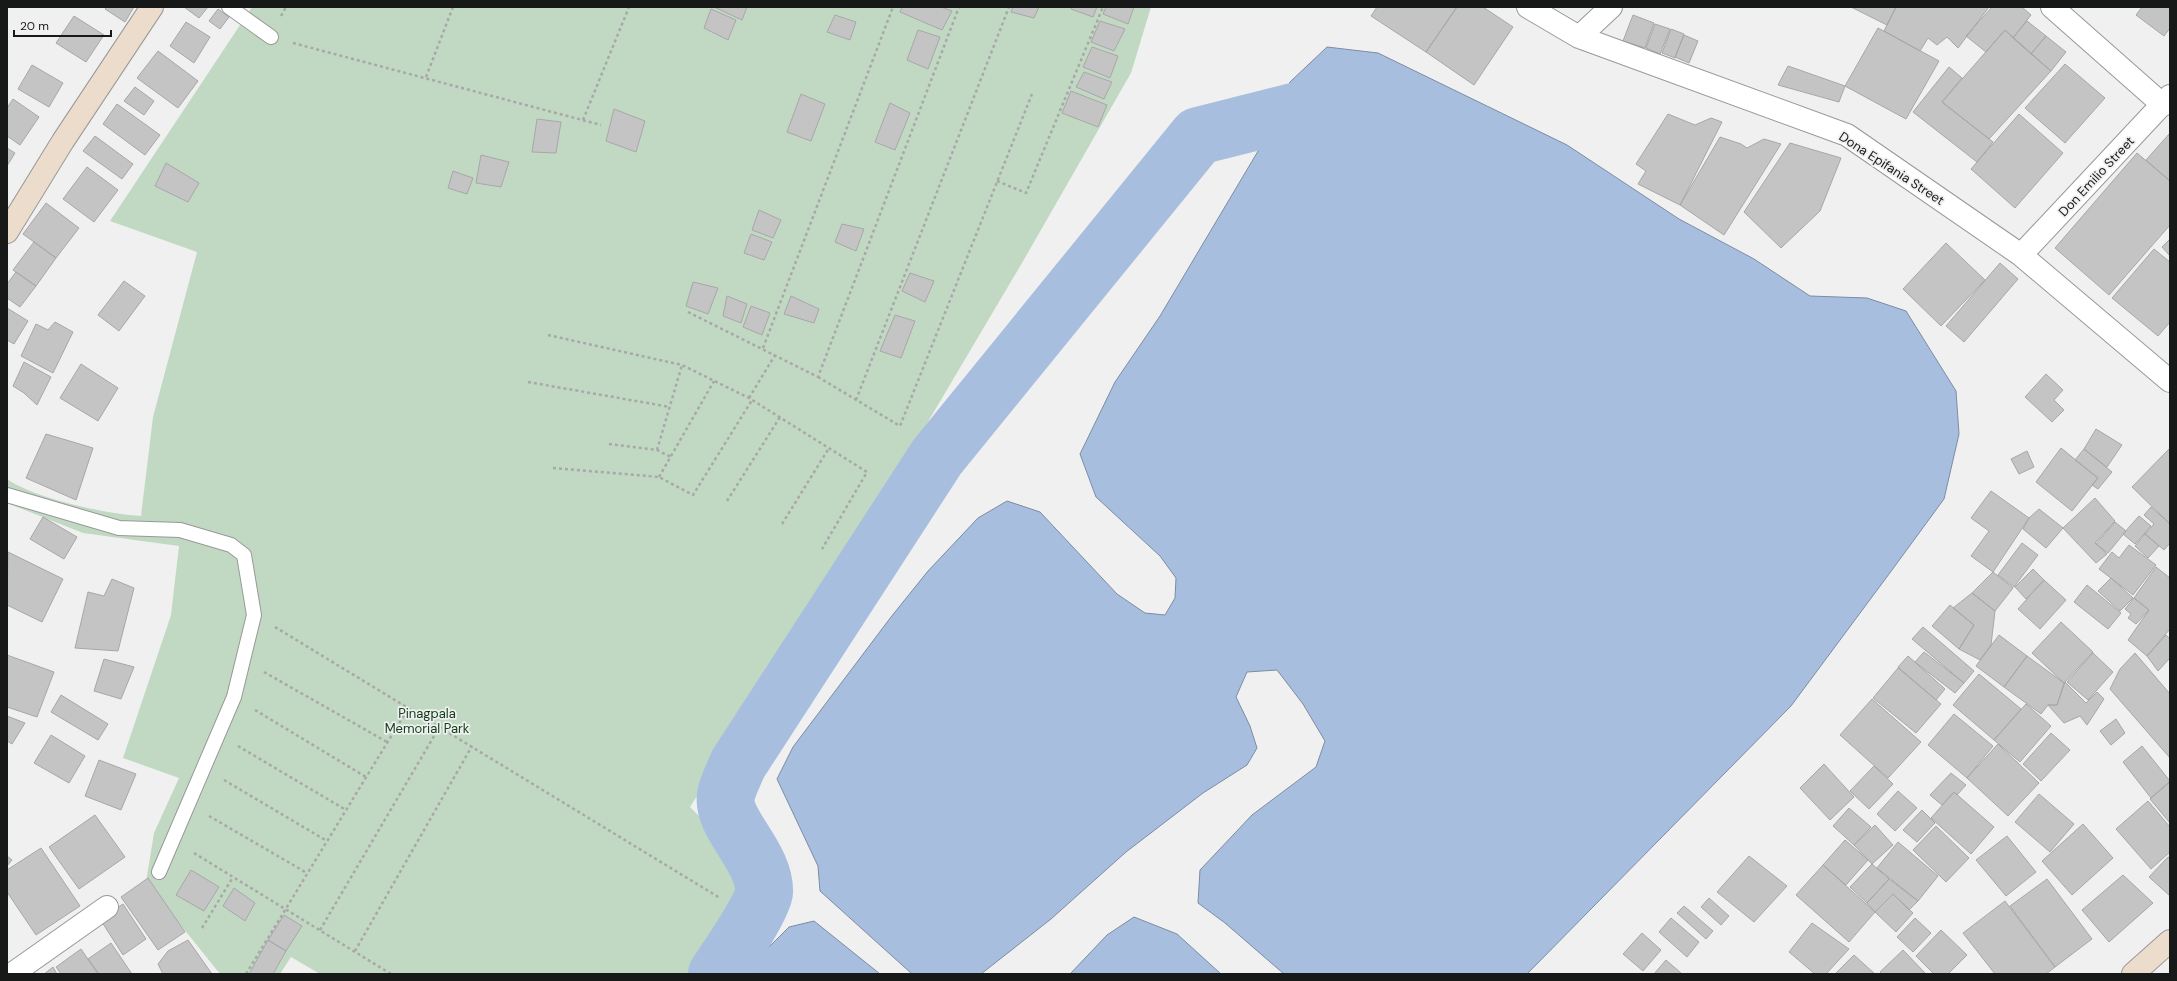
<svg xmlns="http://www.w3.org/2000/svg" width="2177" height="981" font-family="'DM Sans',sans-serif">
<style>
.green{fill:#c1d9c2}
.water{fill:#a8bedf;stroke:#7c8ca3}
.lines{fill:none;stroke-linecap:round;stroke-linejoin:round}
.river{stroke:#a8bedf;stroke-width:58}
.building{fill:#c5c4c5;stroke:#a8a7a8}
.lane-casing{stroke:#989899;stroke-width:16}
.street-casing{stroke:#989899;stroke-width:24}
.secondary-casing{stroke:#989899;stroke-width:24}
.path{stroke:#a8a8a9;stroke-width:2.5;stroke-dasharray:3 3;stroke-linecap:butt}
.lane{stroke:#fff;stroke-width:14}
.street{stroke:#fff;stroke-width:22}
.secondary{stroke:#ecdccb;stroke-width:22}
.labels{text-anchor:middle;stroke-width:3.5;stroke-linejoin:round;paint-order:stroke}
.street-label{font-size:13px;fill:#171818;stroke:#f0f0f1}
.park-label{font-size:13px;fill:#114019;stroke:#f0f0f1}
</style>
<rect width="100%" height="100%" fill="#f0f0f1"/>
<!-- green -->
<path class="green" d="M252,7H1151L1131,73L1022,263L826,594L690,807L740,857L754,887L699,974H320L291,957L280,974H220L146,882L154,833L179,778L123,758L171,615L179,546L83,533L7,503V479C36,499 106,514 141,516L153,417L197,252L110,221Z"/>
<!-- water -->
<path class="water" d="M1327,47L1378,53L1567,145L1679,219L1754,259L1810,296L1867,298L1906,311L1956,391L1959,434L1944,499L1892,570L1791,706L1527,974H1284L1225,923L1198,903L1200,870L1252,815L1316,767L1325,741L1303,704L1277,670L1247,672L1236,697L1250,726L1257,748L1247,765L1203,793L1126,852L1051,919L981,974H912L820,891L818,866L777,779L793,747L891,617L928,571L978,518L1007,501L1040,512L1117,594L1145,613L1165,615L1175,598L1176,578L1160,556L1096,497L1080,454L1115,382L1160,316L1270,131L1290,82Z
M1134,917L1177,934L1221,974H1070L1107,935Z
M814,921L880,974H748L762,954L789,927Z"/>
<g class="lines">
<!-- river -->
<path class="river" d="M717,974C726,961 764,905 764,893C766,857 721,824 726,795C728,785 734,774 738,764L937,457L1198,136L1313,107"/>
</g>
<!-- building -->
<path class="building" d="M107,7H134L125,22L105,9Z
M184,7H208L199,18Z
M714,7H747L742,20Z
M902,7H941L952,11L942,30L900,12Z
M1013,7H1039L1034,18L1011,12Z
M1072,7H1097L1093,17L1071,9Z
M1106,7H1134L1128,24L1103,14Z
M1377,7H1457L1426,52L1371,16Z
M1457,7H1483L1513,27L1474,85L1426,52Z
M1851,7H1896L1887,25Z
M1896,7H1989L1958,48L1947,37L1937,45L1928,38L1920,51L1884,31Z
M1992,7H2022L2031,15L2013,38L2005,30L1986,52L1966,36Z
M2142,7H2170V28L2164,36L2136,15Z
M218,9L229,17L220,29L209,21Z
M711,9L736,20L728,40L704,28Z
M835,15L856,22L850,40L827,32Z
M1633,15L1654,23L1645,48L1623,41Z
M74,16L104,35L86,62L56,43Z
M1100,21L1125,29L1114,51L1091,42Z
M2027,21L2046,36L2031,54L2013,38Z
M186,22L210,37L194,63L170,46Z
M1655,24L1670,29L1660,54L1646,48Z
M1878,28L1939,61L1906,119L1845,86Z
M1671,29L1684,34L1675,58L1662,53Z
M918,30L940,37L928,69L907,60Z
M2005,30L2051,71L1989,139L1942,102Z
M1684,35L1698,41L1689,63L1675,57Z
M2046,36L2066,52L2051,71L2031,54Z
M1092,47L1118,56L1110,78L1083,67Z
M158,51L198,81L178,108L137,78Z
M2065,64L2105,98L2065,143L2025,108Z
M32,65L63,83L49,107L18,89Z
M1788,66L1845,86L1839,102L1778,85Z
M1949,67L1962,78L1942,102L1993,142L1977,162L1913,112Z
M1084,72L1112,82L1104,99L1076,87Z
M135,87L154,101L144,115L124,101Z
M1071,91L1107,105L1098,127L1062,113Z
M801,94L825,104L811,141L787,132Z
M13,99L39,117L20,145L7,136V108Z
M890,103L910,113L895,150L875,142Z
M117,104L160,135L145,155L103,124Z
M614,109L645,121L636,152L606,141Z
M1668,114L1695,125L1711,118L1722,122L1680,205L1638,184L1646,171L1636,164Z
M2019,114L2063,153L2015,208L1971,169Z
M537,119L561,122L556,153L532,152Z
M2170,133V181L2146,160Z
M95,136L133,164L122,179L83,151Z
M1720,137L1741,144L1747,148L1764,139L1781,144L1724,235L1680,205Z
M1790,143L1841,158L1820,211L1781,248L1744,212Z
M7,148L15,153L7,166Z
M2137,153L2170,181V225L2109,295L2055,248Z
M481,155L509,162L501,187L476,183Z
M166,163L199,183L188,202L155,186Z
M87,167L118,190L94,222L63,199Z
M453,171L473,178L467,194L448,188Z
M46,203L79,228L56,258L23,234Z
M759,210L781,220L773,238L752,230Z
M842,224L864,229L856,251L835,242Z
M751,234L772,242L764,260L744,253Z
M2170,239V256L2162,247Z
M34,242L56,258L36,286L13,270Z
M1946,243L1985,280L1941,326L1903,289Z
M2154,249L2170,262V322L2158,336L2112,298Z
M2000,263L2018,279L1964,342L1946,326Z
M16,272L36,286L20,307L7,298V284Z
M910,273L934,281L925,302L902,291Z
M124,281L145,296L119,331L98,315Z
M693,282L718,288L708,314L686,306Z
M727,296L747,304L741,323L723,316Z
M791,296L819,309L814,323L784,314Z
M751,306L770,313L762,335L743,327Z
M7,308L28,321L14,344L7,340Z
M895,315L915,321L901,358L880,351Z
M55,322L73,332L53,373L21,356L36,324L48,330Z
M24,362L51,377L37,405L24,393L13,386Z
M81,364L118,388L98,421L60,398Z
M2046,374L2063,390L2054,400L2064,410L2052,422L2025,397Z
M2096,429L2122,445L2107,467L2084,449Z
M46,434L93,448L76,500L26,478Z
M2061,448L2098,478L2072,511L2036,482Z
M2170,448V522L2169,523L2132,487Z
M2084,449L2112,472L2098,489L2092,485L2098,478L2075,460Z
M2027,451L2034,467L2019,474L2011,459Z
M1991,491L2029,518L1993,572L1971,556L1989,531L1971,518Z
M2095,498L2115,521L2095,543L2107,554L2096,563L2063,528Z
M2151,507L2170,524V543L2164,550L2145,534L2154,524L2144,515Z
M2039,509L2063,528L2046,548L2023,529L2029,518Z
M2139,516L2151,526L2135,544L2123,534Z
M43,517L77,537L64,559L30,539Z
M2115,522L2126,531L2108,553L2096,544Z
M2145,534L2159,546L2148,558L2135,546Z
M2022,543L2038,555L2014,587L1998,575Z
M2129,545L2156,565L2133,595L2099,569L2112,552L2119,558Z
M8,552L63,579L42,622L7,605Z
M2156,567L2170,578V629L2147,656L2128,640L2149,610L2134,598Z
M2033,569L2044,580L2026,599L2015,587Z
M1993,572L2013,588L1995,611L1972,593Z
M2111,578L2133,598L2120,611L2098,591Z
M112,579L134,588L118,651L75,648L88,592L104,596Z
M2044,580L2066,600L2040,629L2018,609Z
M2087,585L2121,613L2108,629L2074,602Z
M1972,593L1995,611L1991,645L1980,660L1959,649L1974,625L1953,608Z
M2134,598L2149,610L2136,624L2128,618L2131,614L2125,609Z
M1950,605L1974,625L1959,649L1932,626Z
M2061,622L2093,652L2064,683L2032,653Z
M1923,627L1974,671L1964,683L1912,639Z
M1999,635L2027,656L2004,687L1976,666Z
M2166,635L2170,639V658L2158,671L2147,656Z
M1924,652L1964,683L1955,693L1915,662Z
M2093,653L2113,672L2088,700L2067,682Z
M2135,653L2170,694V758L2110,689L2120,669Z
M7,655L54,672L37,717L7,707Z
M1908,656L1945,689L1936,700L1898,667Z
M2027,656L2064,683L2057,705H2048L2041,714L2004,687Z
M104,659L134,667L121,699L94,691Z
M1898,668L1941,704L1916,733L1873,698Z
M1979,674L2021,709L1994,740L1953,705Z
M2065,682L2086,703L2097,692L2104,699L2087,725L2080,716L2064,723L2048,705H2057Z
M61,695L108,724L98,740L51,712Z
M1872,699L1921,742L1888,778L1840,735Z
M2026,704L2051,726L2020,762L1994,740Z
M1954,714L1993,746L1967,778L1928,745Z
M7,716L25,723L12,744L7,741Z
M2116,719L2125,733L2111,745L2100,731Z
M2051,733L2070,750L2041,781L2023,764Z
M51,735L85,756L69,783L34,763Z
M1998,744L2039,783L2008,816L1967,778Z
M2142,746L2170,781L2151,798L2123,762Z
M99,760L136,774L121,810L85,796Z
M1824,764L1854,797L1830,820L1800,788Z
M1874,766L1893,784L1869,809L1850,791Z
M1951,773L1966,785L1957,795L1954,792L1942,805L1930,795Z
M2170,782V823L2150,799Z
M1898,791L1917,808L1895,831L1877,814Z
M1954,792L1994,827L1971,854L1931,818Z
M2039,794L2074,824L2050,852L2015,822Z
M2148,801L2170,827V852L2151,869L2116,829Z
M1849,808L1871,827L1854,845L1833,826Z
M1922,810L1935,823L1917,842L1903,830Z
M95,815L125,857L79,889L49,847Z
M2083,824L2113,858L2072,895L2042,861Z
M1875,825L1893,845L1872,864L1854,845Z
M1936,826L1969,858L1946,882L1913,850Z
M2007,836L2036,872L2006,896L1976,860Z
M1845,840L1868,860L1846,885L1823,865Z
M1898,842L1938,876L1918,901L1877,868Z
M41,848L80,906L36,935L7,892V870Z
M7,856L12,860L7,866Z
M1749,856L1787,886L1754,922L1717,892Z
M2168,857L2170,858V896L2149,877Z
M1872,864L1889,879L1867,903L1850,887Z
M1823,865L1875,912L1849,942L1796,895Z
M191,870L219,887L204,911L176,895Z
M2123,875L2153,903L2109,942L2082,910Z
M148,878L185,932L158,950L121,897Z
M1889,879L1918,901L1909,910L1893,894L1875,912L1867,903Z
M2047,879L2092,939L2055,967L2010,906Z
M234,888L255,903L245,921L223,906Z
M1893,894L1913,913L1896,932L1875,912Z
M1709,898L1729,916L1721,925L1701,907Z
M2005,901L2055,967L2046,974H1995L1963,933Z
M123,904L146,939L123,955L100,919Z
M1684,906L1713,931L1706,939L1677,913Z
M284,915L302,926L286,951L268,940Z
M1671,918L1699,942L1687,957L1659,932Z
M1915,918L1931,933L1913,952L1897,937Z
M1812,923L1849,949L1826,974H1815L1789,952Z
M1941,930L1967,955L1948,974H1934L1916,956Z
M1642,933L1661,950L1643,971L1623,954Z
M188,940L212,974H163L158,964L168,951Z
M268,940L286,951L273,974H249Z
M111,943L132,974H99L88,959Z
M81,949L98,974H61L56,967Z
M1903,950L1926,974H1882L1880,972Z
M1854,955L1875,974H1835Z
M1666,960L1681,973L1680,974H1654Z
M53,967L57,974H44Z"/>
<g class="lines">
<!-- lane casing -->
<g class="lane-casing">
<path id="lane" d="M229,7L271,37
M7,495L119,528L180,530L231,545L244,555L254,615L234,697L159,872"/>
</g>
<!-- street casing -->
<g class="street-casing">
<path id="street" d="M1528,7L1579,37L1847,135L2021,255L2170,381
M2052,7L2163,105
M1579,37L1611,7
M2021,255L2170,96
M12,974L107,907"/>
</g>
<!-- secondary casing -->
<g class="secondary-casing">
<path id="secondary" d="M7,232L63,141L152,7
M2133,974L2170,941"/>
</g>
<!-- path -->
<path class="path" d="M281,16L286,7
M293,43L601,125
M426,77L453,7
M583,120L629,7
M997,181L1026,193L1103,7
M688,312L818,377L959,7
M548,335L682,365L749,398L867,472L822,549
M763,348L893,7
M818,377L900,426L1032,94
M528,382L670,407
M749,398L775,355
M856,400L1009,7
M609,444L657,450L671,457
M657,450L682,365
M553,468L659,477L693,495L752,400
M659,477L714,381
M727,501L780,417
M782,524L829,448
M275,627L720,898
M264,672L387,742
M255,710L366,777
M238,746L346,810
M224,780L327,841
M209,816L307,873
M194,853L391,974
M202,928L233,877
M320,930L440,726
M355,951L472,746
M246,974L409,707"/>
<!-- lane -->
<use href="#lane" class="lane"/>
<!-- street -->
<use href="#street" class="street"/>
<!-- secondary -->
<use href="#secondary" class="secondary"/>
</g>
<g class="labels">
<!-- street labels -->
<g class="street-label">
<text transform="translate(1892 168) rotate(33)" y="5">Dona Epifania Street</text>
<text transform="translate(2096 176) rotate(-47)" y="5">Don Emilio Street</text>
</g>
<!-- park labels -->
<g class="park-label">
<text x="427" y="718">Pinagpala<tspan x="427" dy="15">Memorial Park</tspan></text>
</g>
</g>
<!-- border -->
<rect width="2177" height="981" fill="none" stroke="#171818" stroke-width="16"/>
<!-- scale -->
<path d="M14 30v6h97v-6" fill="none" stroke="#171818" stroke-width="2"/>
<text x="20" y="30" font-size="12" fill="#171818" stroke="#f0f0f1" stroke-width="3" paint-order="stroke">20 m</text>
</svg>
